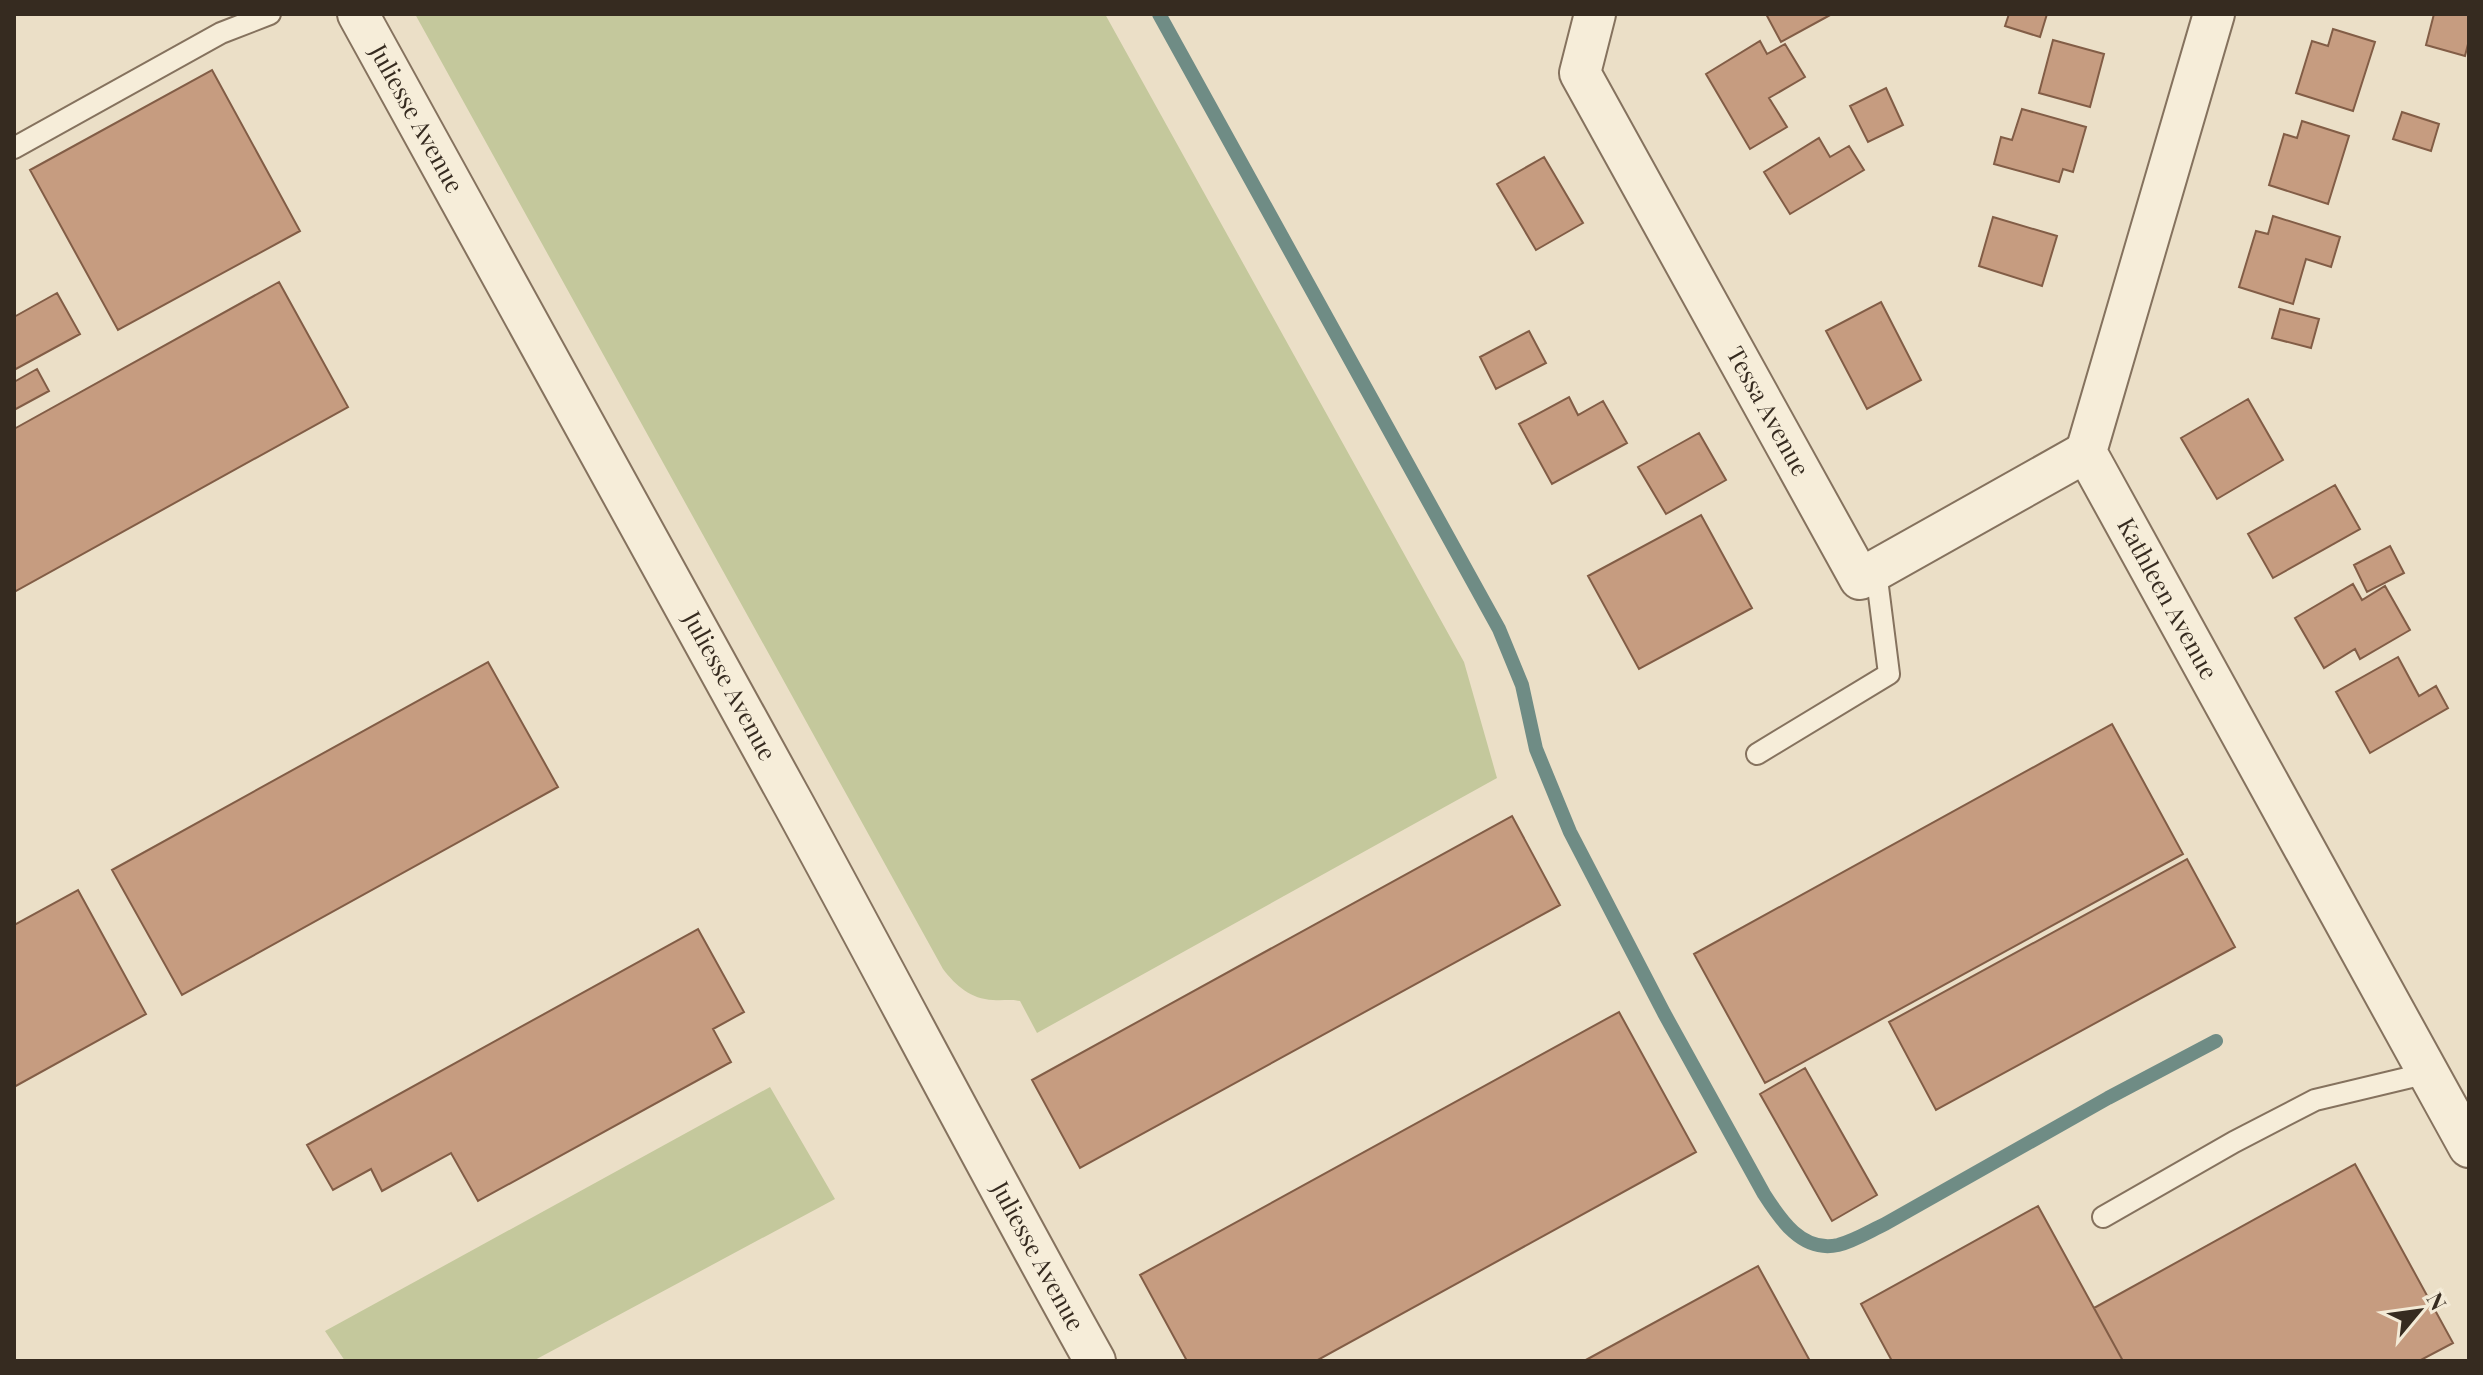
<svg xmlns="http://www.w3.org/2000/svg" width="2483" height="1375" font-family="'Playfair Display',serif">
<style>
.green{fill:#c4c89c}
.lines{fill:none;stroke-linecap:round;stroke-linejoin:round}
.stream{stroke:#6f8c85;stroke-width:14}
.building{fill:#c69c80;stroke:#825d46;stroke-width:2}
.service-casing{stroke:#85725e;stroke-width:24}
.minor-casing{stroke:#85725e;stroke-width:44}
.service{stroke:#f6edd9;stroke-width:20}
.minor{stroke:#f6edd9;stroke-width:40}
.labels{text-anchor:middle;stroke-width:6;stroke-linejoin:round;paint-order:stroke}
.street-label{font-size:24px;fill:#362b20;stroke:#f3ead6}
</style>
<rect width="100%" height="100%" fill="#ebdfc7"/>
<!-- green -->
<path class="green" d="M415,14H1105L1464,662L1497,778L1037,1033L1020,1001C1010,999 1002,1001 993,1000C971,999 956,986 943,969Z
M770,1087L835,1199L533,1361H345L325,1331Z"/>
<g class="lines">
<!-- stream -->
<path class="stream" d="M1159,14L1499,629L1522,685L1536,749L1570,832L1664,1013L1764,1194C1780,1219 1802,1253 1838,1245C1854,1241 1870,1231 1885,1224L2108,1098L2216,1041"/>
</g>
<!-- building -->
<path class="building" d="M1766,14H1832L1781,42Z
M2009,14H2047L2040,37L2005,26Z
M2434,14H2469V40L2465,56L2426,45Z
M2333,29L2375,42L2353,111L2296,93L2312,41L2328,46Z
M2053,40L2104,54L2090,107L2039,93Z
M1760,41L1767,54L1785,44L1805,77L1769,98L1787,127L1750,149L1706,74Z
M212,70L300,231L118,330L30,170Z
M1886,88L1903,125L1868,142L1850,106Z
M2022,109L2086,127L2073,172L2063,169L2059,182L1994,164L2001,137L2012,140Z
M2402,112L2439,124L2431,151L2393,139Z
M2302,121L2349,136L2328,204L2269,185L2284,134L2297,138Z
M1819,138L1830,157L1849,146L1864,170L1790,214L1764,172Z
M1544,157L1583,223L1536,250L1497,184Z
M2273,216L2340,237L2331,267L2306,259L2293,304L2239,287L2256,231L2268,234Z
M1993,217L2057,236L2042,286L1979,266Z
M279,282L348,407L14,592V429Z
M57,293L80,334L14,370V317Z
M1881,302L1921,380L1867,409L1826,331Z
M2280,309L2319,319L2311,348L2272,338Z
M1529,331L1546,363L1496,389L1480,357Z
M37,369L49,391L14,410V382Z
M1569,397L1578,415L1603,401L1627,443L1552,484L1519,424Z
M2248,399L2283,460L2217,499L2181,438Z
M1699,433L1726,480L1666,514L1638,467Z
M2335,485L2360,529L2273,578L2248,534Z
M1701,515L1752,608L1639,669L1588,576Z
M2390,546L2404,573L2367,592L2354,565Z
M2353,584L2362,600L2385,586L2410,630L2360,659L2355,649L2324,668L2295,618Z
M2398,657L2419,696L2436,686L2448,708L2370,753L2336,692Z
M488,662L558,787L182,995L112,870Z
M2112,724L2183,854L1765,1083L1694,954Z
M1512,816L1560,905L1080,1168L1032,1080Z
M2187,859L2235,947L1936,1110L1889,1022Z
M78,890L146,1014L14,1087V925Z
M698,929L744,1012L713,1029L731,1062L478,1201L451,1153L382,1191L371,1169L333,1190L307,1145Z
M1619,1012L1696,1152L1316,1361H1187L1140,1275Z
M1805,1068L1877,1195L1832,1221L1760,1094Z
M2355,1164L2453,1343L2419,1361H2123L2094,1308Z
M2038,1206L2123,1361H1892L1861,1304Z
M1758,1266L1810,1361H1584Z"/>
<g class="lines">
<!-- service casing -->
<g class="service-casing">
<path id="service" d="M14,148L221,33L270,14
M1757,754L1889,674L1876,571
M2103,1217L2234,1142L2315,1100L2428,1073"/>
</g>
<!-- minor casing -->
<g class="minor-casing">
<g id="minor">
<path id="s1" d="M358,14C503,277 650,540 794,805C895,990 992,1177 1095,1361"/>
<path id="s2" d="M1595,14L1580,73L1860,579L2086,452"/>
<path id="s3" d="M2214,14L2086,452L2469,1147"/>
</g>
</g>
<!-- service -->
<use href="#service" class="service"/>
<!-- minor -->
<use href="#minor" class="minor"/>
</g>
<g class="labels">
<!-- street labels -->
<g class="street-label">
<text dy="8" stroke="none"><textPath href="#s1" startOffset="120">Juliesse Avenue</textPath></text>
<text dy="8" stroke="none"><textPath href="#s2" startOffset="448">Tessa Avenue</textPath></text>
<text dy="8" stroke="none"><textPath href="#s3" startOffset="624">Kathleen Avenue</textPath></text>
<text dy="8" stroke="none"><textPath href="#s1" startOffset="768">Juliesse Avenue</textPath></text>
<text dy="8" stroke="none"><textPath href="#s1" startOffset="1416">Juliesse Avenue</textPath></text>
</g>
</g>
<!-- border -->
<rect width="2483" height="1375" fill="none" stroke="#362b20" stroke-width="32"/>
<!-- north arrow -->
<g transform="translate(2419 1311) rotate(61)" stroke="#f3ead6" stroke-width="6" paint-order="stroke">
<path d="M0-6L14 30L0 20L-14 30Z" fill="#362b20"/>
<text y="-12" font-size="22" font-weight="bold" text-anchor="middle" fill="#362b20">N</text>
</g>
</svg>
